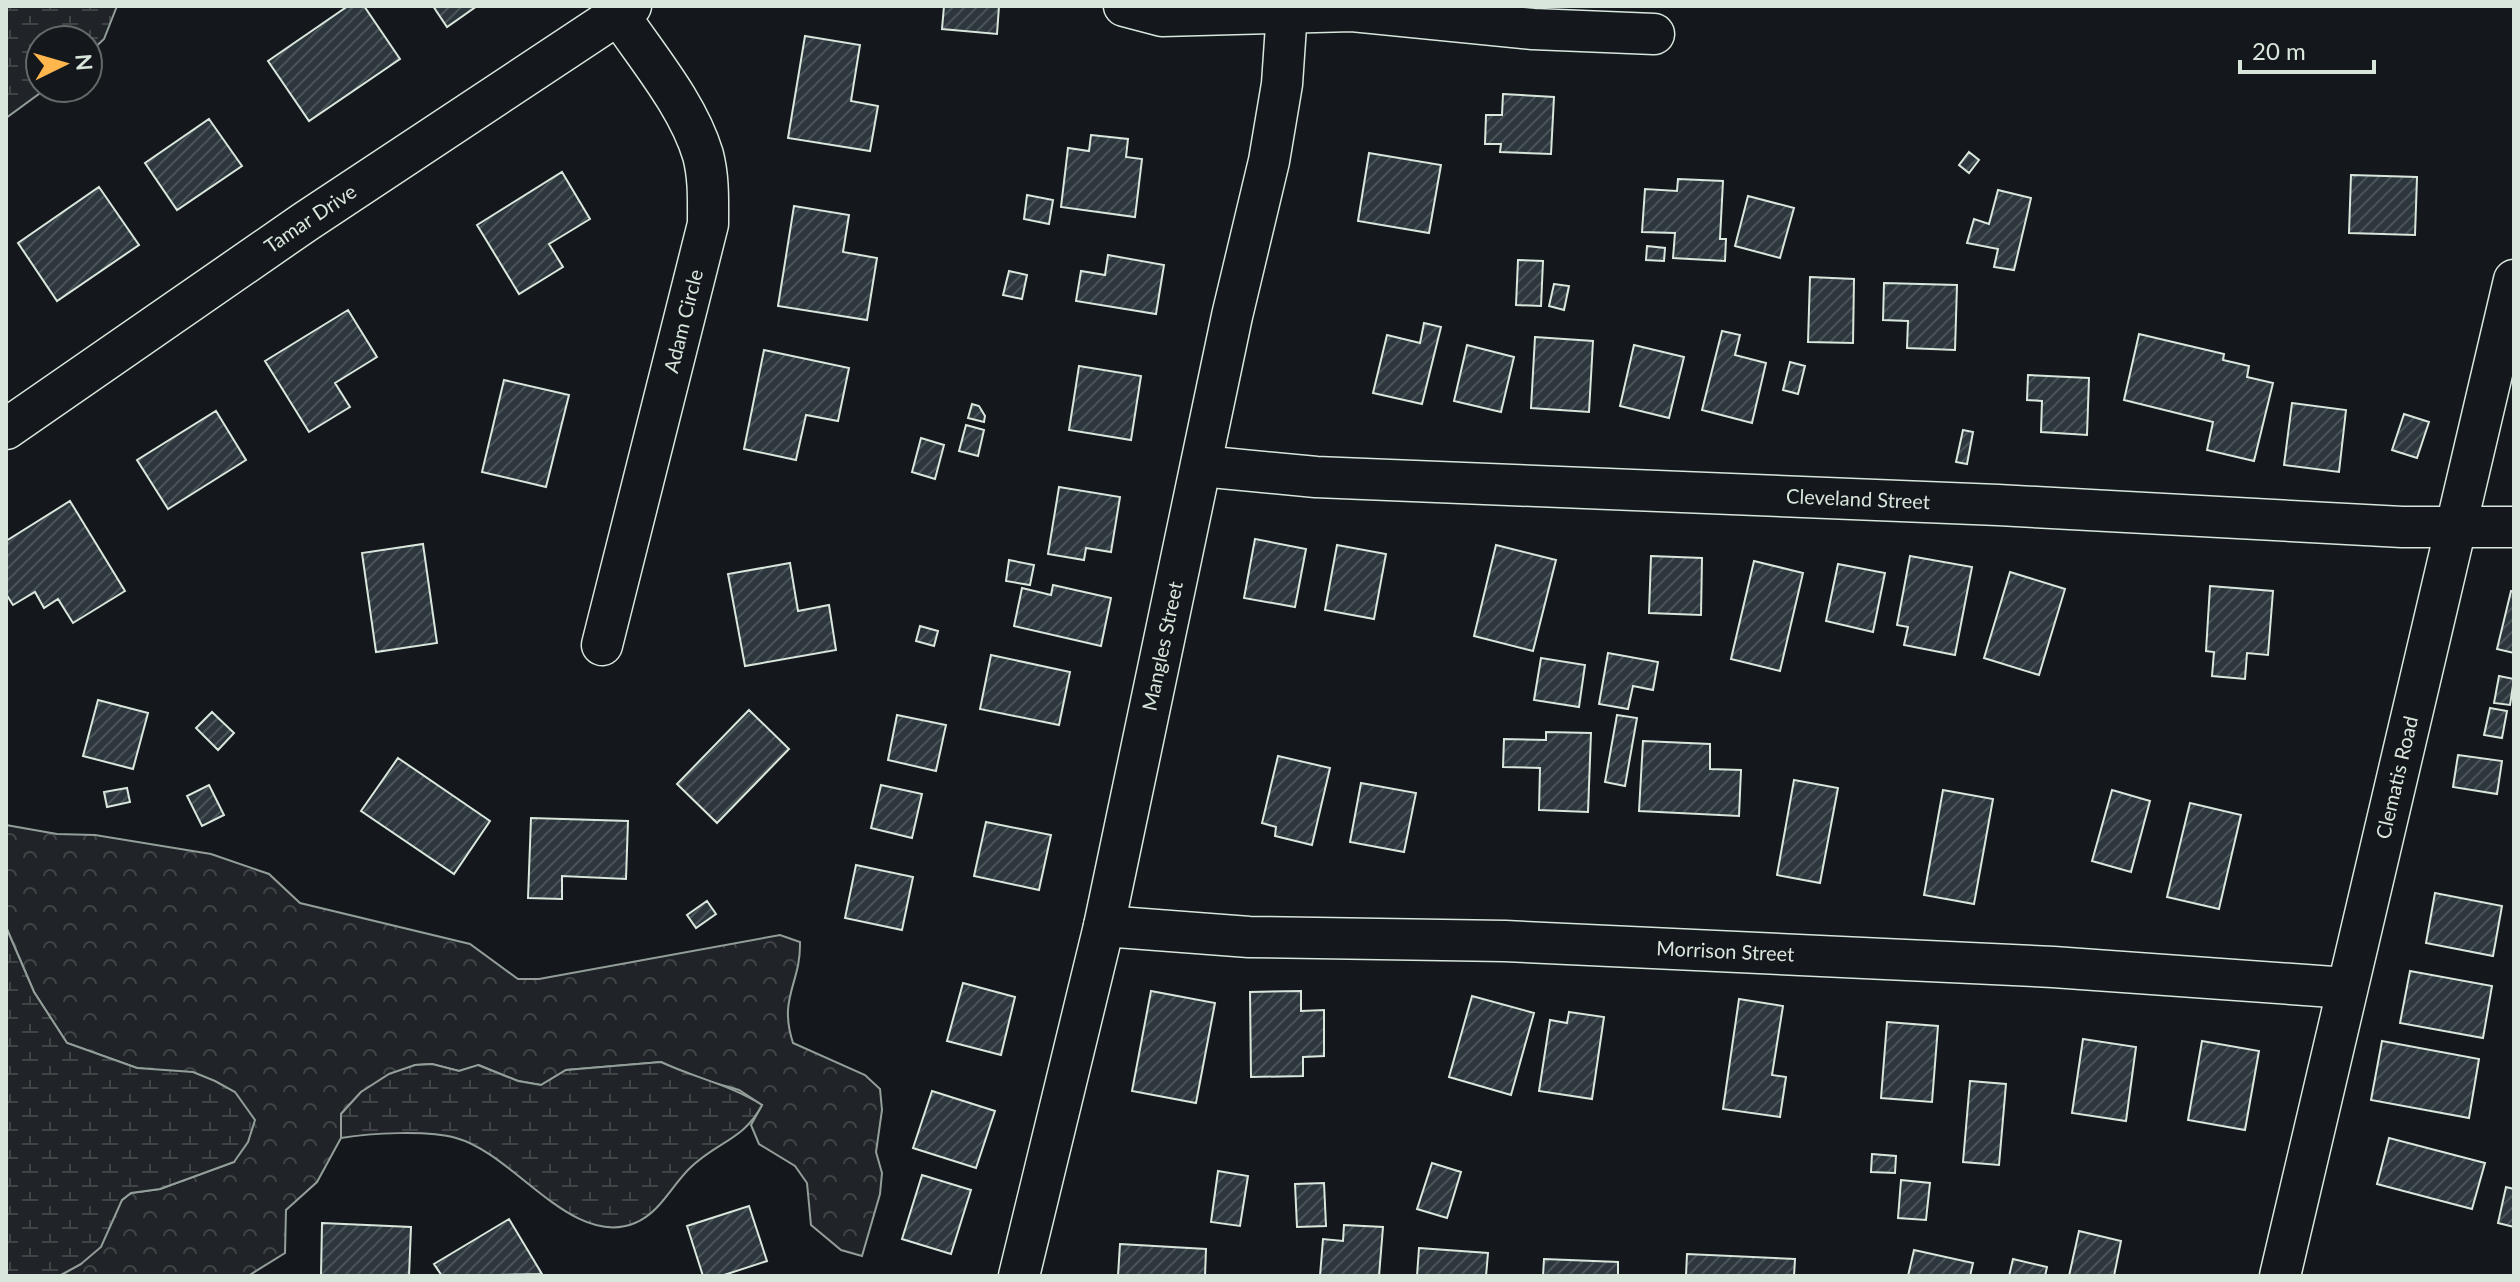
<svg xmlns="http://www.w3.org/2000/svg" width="2520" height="1282" font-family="Lato,sans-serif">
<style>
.forest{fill:url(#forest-crowns);stroke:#939e99;stroke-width:2}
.wetland{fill:url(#wetland-marsh);stroke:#939e99;stroke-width:2}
.building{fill:url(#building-hatch);stroke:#d8e6dc;stroke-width:2}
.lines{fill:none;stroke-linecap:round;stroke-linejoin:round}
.street-casing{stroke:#d8e6dc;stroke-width:43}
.street{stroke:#14181c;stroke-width:40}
.labels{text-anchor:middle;stroke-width:6;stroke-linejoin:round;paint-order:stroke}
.street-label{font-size:20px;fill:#d8e6dc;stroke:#14181c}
</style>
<defs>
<pattern id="forest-crowns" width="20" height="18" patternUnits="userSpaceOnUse" patternTransform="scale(2)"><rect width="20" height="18" fill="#202428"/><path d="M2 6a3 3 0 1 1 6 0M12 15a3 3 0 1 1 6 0" fill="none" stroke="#404447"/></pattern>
<pattern id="wetland-marsh" width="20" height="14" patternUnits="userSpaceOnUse" patternTransform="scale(2)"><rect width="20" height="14" fill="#202428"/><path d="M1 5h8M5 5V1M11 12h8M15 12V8" fill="none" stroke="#404447"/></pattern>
<pattern id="building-hatch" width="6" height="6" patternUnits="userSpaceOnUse" patternTransform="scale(2)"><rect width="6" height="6" fill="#2c363c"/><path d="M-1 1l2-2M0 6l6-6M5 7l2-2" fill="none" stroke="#4a5358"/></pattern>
</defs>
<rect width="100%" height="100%" fill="#14181c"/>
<!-- forest -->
<path class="forest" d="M6,825L57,834L95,835L211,854L269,874L300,903L470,944L518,979H539L780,935L800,942C801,984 778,997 793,1043L865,1075L880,1089L882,1110L876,1152L882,1173L880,1194L862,1256L841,1250L811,1225L807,1183L795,1166L759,1144L751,1125L762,1105L739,1090L690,1076L661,1062L566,1070L541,1085L518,1081L479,1065L459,1071L432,1064L415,1065L361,1092L341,1114V1138L317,1182L286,1210L285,1253L248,1276H59L81,1264L122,1200L131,1193L160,1189L234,1162L163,1071L137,1068L67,1043L34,992L6,927Z"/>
<!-- wetland -->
<path class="wetland" d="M6,6H117L104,39L88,54V40H40V88H47L6,118Z
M6,927L34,992L67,1043L137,1068L193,1072L215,1081L235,1092L255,1120L248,1142L234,1162L160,1189L131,1193L122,1200L101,1247L81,1264L59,1276H6Z
M661,1062C695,1078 731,1085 762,1105C744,1140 716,1142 690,1168C672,1185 660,1213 635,1223C572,1249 515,1154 456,1138C428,1130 370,1133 341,1138V1114L361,1092L389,1074L415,1065L432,1064L459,1071L478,1065L518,1081L541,1085L566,1070Z"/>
<!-- building -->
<path class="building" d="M348,6H364L400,59L309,121L268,61Z
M433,6H477L447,27Z
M944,6H999L997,34L942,29Z
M805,36L860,45L851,101L878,106L870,151L788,138Z
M1503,94L1554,97L1551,154L1500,152L1501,144H1485L1486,115H1502Z
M209,119L242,166L177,210L145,163Z
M1091,135L1128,139L1126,157L1142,159L1135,217L1061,207L1068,148L1089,151Z
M1969,152L1979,160L1969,173L1959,165Z
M1369,153L1441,165L1429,233L1358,221Z
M562,172L590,219L549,244L563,267L519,294L477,225Z
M2351,175L2417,177L2415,235L2349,233Z
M1678,179L1723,181L1720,239H1726L1725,261L1673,258L1675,233L1642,232L1645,189L1677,191Z
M99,187L139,245L57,301L18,243Z
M1998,190L2031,198L2014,270L1994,267L1998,249L1967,243L1974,219L1989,224Z
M1027,195L1053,200L1049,224L1024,219Z
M1748,196L1794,208L1780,258L1735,246Z
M794,206L849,215L843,252L877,258L867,320L778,306Z
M1647,246L1665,248L1664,261L1646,260Z
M1108,255L1164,265L1156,314L1076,301L1081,271L1105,275Z
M1518,260L1543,261L1541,306L1516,305Z
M1009,271L1027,275L1022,299L1003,295Z
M1810,277L1854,279L1853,343L1808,342Z
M1884,283L1957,285L1955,350L1907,348L1908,321L1883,320Z
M1554,284L1569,286L1564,310L1549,306Z
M348,310L377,357L335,383L350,407L309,432L265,361Z
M1424,323L1441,327L1422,404L1373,393L1387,335L1420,343Z
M1722,331L1740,335L1735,355L1766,363L1752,423L1702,410Z
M2139,334L2224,354L2223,360L2249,366L2247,377L2273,383L2254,461L2207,450L2213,422L2124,400Z
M1535,337L1593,341L1589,412L1531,408Z
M1467,345L1514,357L1501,412L1454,401Z
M1634,345L1684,357L1669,418L1620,406Z
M764,350L849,368L838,421L806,415L796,460L744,449Z
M1790,362L1805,366L1798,394L1783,390Z
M1079,366L1141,376L1131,440L1069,430Z
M2028,375L2089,378L2087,435L2041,432L2042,401L2027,400Z
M504,380L569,395L546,487L482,472Z
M2292,403L2346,410L2339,472L2284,465Z
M972,404L979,406L985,416L984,422L968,418Z
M216,411L246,460L168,509L137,460Z
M2404,414L2429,422L2417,458L2392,450Z
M966,425L984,430L978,456L959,451Z
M1963,430L1973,432L1967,464L1956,462Z
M921,438L944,445L935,479L912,472Z
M1059,487L1120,497L1111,552L1086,548L1084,560L1048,554Z
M70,501L125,591L73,623L58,599L44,608L35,592L13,605L6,594V541Z
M1255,539L1306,549L1295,607L1244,598Z
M423,544L437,643L376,652L362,553Z
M1337,545L1386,554L1374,619L1325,610Z
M1496,545L1556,560L1533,651L1474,636Z
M1651,556L1702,558L1701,615L1649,613Z
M1910,556L1972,567L1955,655L1904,645L1908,627L1897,625Z
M1009,560L1034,565L1030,585L1006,581Z
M1754,561L1803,573L1780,671L1731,659Z
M790,563L798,611L829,605L836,650L745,666L728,574Z
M1838,564L1885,573L1873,632L1826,621Z
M2010,572L2065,589L2039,675L1984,658Z
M1053,585L1111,598L1101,646L1014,626L1022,588L1051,595Z
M2210,586L2273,591L2268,655L2247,653L2245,679L2212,676L2214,652L2206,651Z
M2511,591L2514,592V653L2497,649Z
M920,626L938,631L934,646L916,641Z
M1608,653L1658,662L1653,690L1633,686L1628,709L1599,704Z
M991,655L1070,672L1059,725L980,709Z
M1541,658L1585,665L1579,707L1534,700Z
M2499,676L2514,679L2510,705L2494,703Z
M98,700L148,713L133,769L83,756Z
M2490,708L2507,711L2502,738L2484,735Z
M749,710L789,749L717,823L677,784Z
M212,712L234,733L218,750L196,728Z
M897,715L946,725L936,771L888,760Z
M1617,715L1637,718L1625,786L1605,782Z
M1546,732L1591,733L1588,812L1539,810L1540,768L1503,767L1504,739L1546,740Z
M1643,741L1710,744V769L1741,770L1739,816L1639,811Z
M2458,755L2502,761L2497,794L2453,787Z
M1278,756L1330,768L1312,845L1275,836L1276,827L1262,823Z
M398,758L490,821L454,874L361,811Z
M1794,780L1838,788L1820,883L1777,875Z
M1361,783L1416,793L1404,852L1350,842Z
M209,785L224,815L202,826L187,796Z
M881,785L922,794L912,838L871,828Z
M127,788L130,802L107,807L104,792Z
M1943,790L1993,799L1974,904L1924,895Z
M2112,790L2150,801L2131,872L2092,861Z
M2190,803L2241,815L2219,909L2167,897Z
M531,818L628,821L626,879L562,876V899L528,898Z
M986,822L1051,835L1039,890L974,876Z
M856,865L913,877L902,930L845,918Z
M2435,893L2502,906L2493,956L2426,943Z
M707,901L716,914L696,928L687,915Z
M2410,971L2492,986L2483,1038L2400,1023Z
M963,983L1015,997L1001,1055L947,1041Z
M1151,991L1215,1003L1196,1103L1132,1091Z
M1301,991V1011L1324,1010V1056L1303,1057V1076L1251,1077L1250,992Z
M1472,996L1534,1013L1511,1095L1449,1077Z
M1739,999L1783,1006L1772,1075L1786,1077L1780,1117L1723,1109Z
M1569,1012L1604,1017L1592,1099L1539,1091L1550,1020L1567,1023Z
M1887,1022L1938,1026L1932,1102L1881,1098Z
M2083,1039L2136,1047L2126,1121L2072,1113Z
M2202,1041L2259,1051L2245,1130L2188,1120Z
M2382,1041L2479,1059L2469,1118L2371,1100Z
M1970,1081L2006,1084L1999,1165L1963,1162Z
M932,1091L995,1111L976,1168L913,1148Z
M2389,1138L2485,1163L2472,1209L2377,1184Z
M1872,1154L1896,1156L1895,1173L1871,1172Z
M1432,1163L1461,1172L1447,1218L1417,1209Z
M1218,1171L1248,1176L1240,1226L1211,1222Z
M922,1175L971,1190L951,1254L902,1239Z
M1901,1180L1930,1183L1926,1220L1898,1218Z
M1324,1183L1326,1226L1297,1227L1295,1184Z
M2506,1187L2514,1189V1227L2498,1223Z
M749,1206L767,1261L721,1276H703L687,1226Z
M509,1219L542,1274L442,1276L434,1264Z
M322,1223L411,1227L409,1276H321Z
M1344,1225L1383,1227L1379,1276H1320L1323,1239L1343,1241Z
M2079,1231L2121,1241L2114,1276H2069Z
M1120,1244L1206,1249L1205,1276H1118Z
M1419,1248L1488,1253L1486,1276H1417Z
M1914,1250L1973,1263L1970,1276H1908Z
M1687,1254L1795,1259L1794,1276H1686Z
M1544,1259L1618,1262V1276H1543Z
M2013,1259L2047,1267L2045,1276H2009Z"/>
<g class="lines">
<!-- street casing -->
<g class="street-casing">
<g id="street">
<path d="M1124,6L1162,16L1352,11L1533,29L1654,34"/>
<path id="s1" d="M6,429L305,222L631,6"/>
<path id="s2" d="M1201,466L1316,477L1998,505L2402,527H2514"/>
<path id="s3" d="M602,645L708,224C708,201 709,178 703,155C688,105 648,58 619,15"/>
<path id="s4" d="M1104,926L1249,937L1505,941L2053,967L2347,988"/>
<path id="s5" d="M1019,1276L1104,926L1232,316L1269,161L1282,84L1287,11"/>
<path id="s6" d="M2280,1276L2514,280"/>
</g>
</g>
<!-- street -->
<use href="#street" class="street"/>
</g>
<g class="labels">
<!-- street labels -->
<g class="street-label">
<text dy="7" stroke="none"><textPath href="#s1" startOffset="370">Tamar Drive</textPath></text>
<text dy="7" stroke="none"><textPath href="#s3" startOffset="334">Adam Circle</textPath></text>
<text dy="7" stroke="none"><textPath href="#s2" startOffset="658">Cleveland Street</textPath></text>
<text dy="7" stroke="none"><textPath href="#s5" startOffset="646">Mangles Street</textPath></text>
<text dy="7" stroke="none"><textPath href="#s6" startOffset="512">Clematis Road</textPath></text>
<text dy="7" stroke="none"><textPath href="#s4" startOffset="622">Morrison Street</textPath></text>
</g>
</g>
<!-- border -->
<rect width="2520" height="1282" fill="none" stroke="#d8e6dc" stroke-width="16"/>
<!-- north arrow -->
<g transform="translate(64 64) rotate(85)"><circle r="38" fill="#14181c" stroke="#626a69" stroke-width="2"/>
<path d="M0-6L14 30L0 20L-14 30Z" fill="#ffb74d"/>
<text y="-12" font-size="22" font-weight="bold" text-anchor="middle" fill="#d8e6dc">N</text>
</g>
<!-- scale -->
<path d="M2240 60v12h134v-12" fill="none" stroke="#d8e6dc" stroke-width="4"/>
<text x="2252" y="60" font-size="24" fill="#d8e6dc" stroke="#14181c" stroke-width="6" paint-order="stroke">20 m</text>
</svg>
